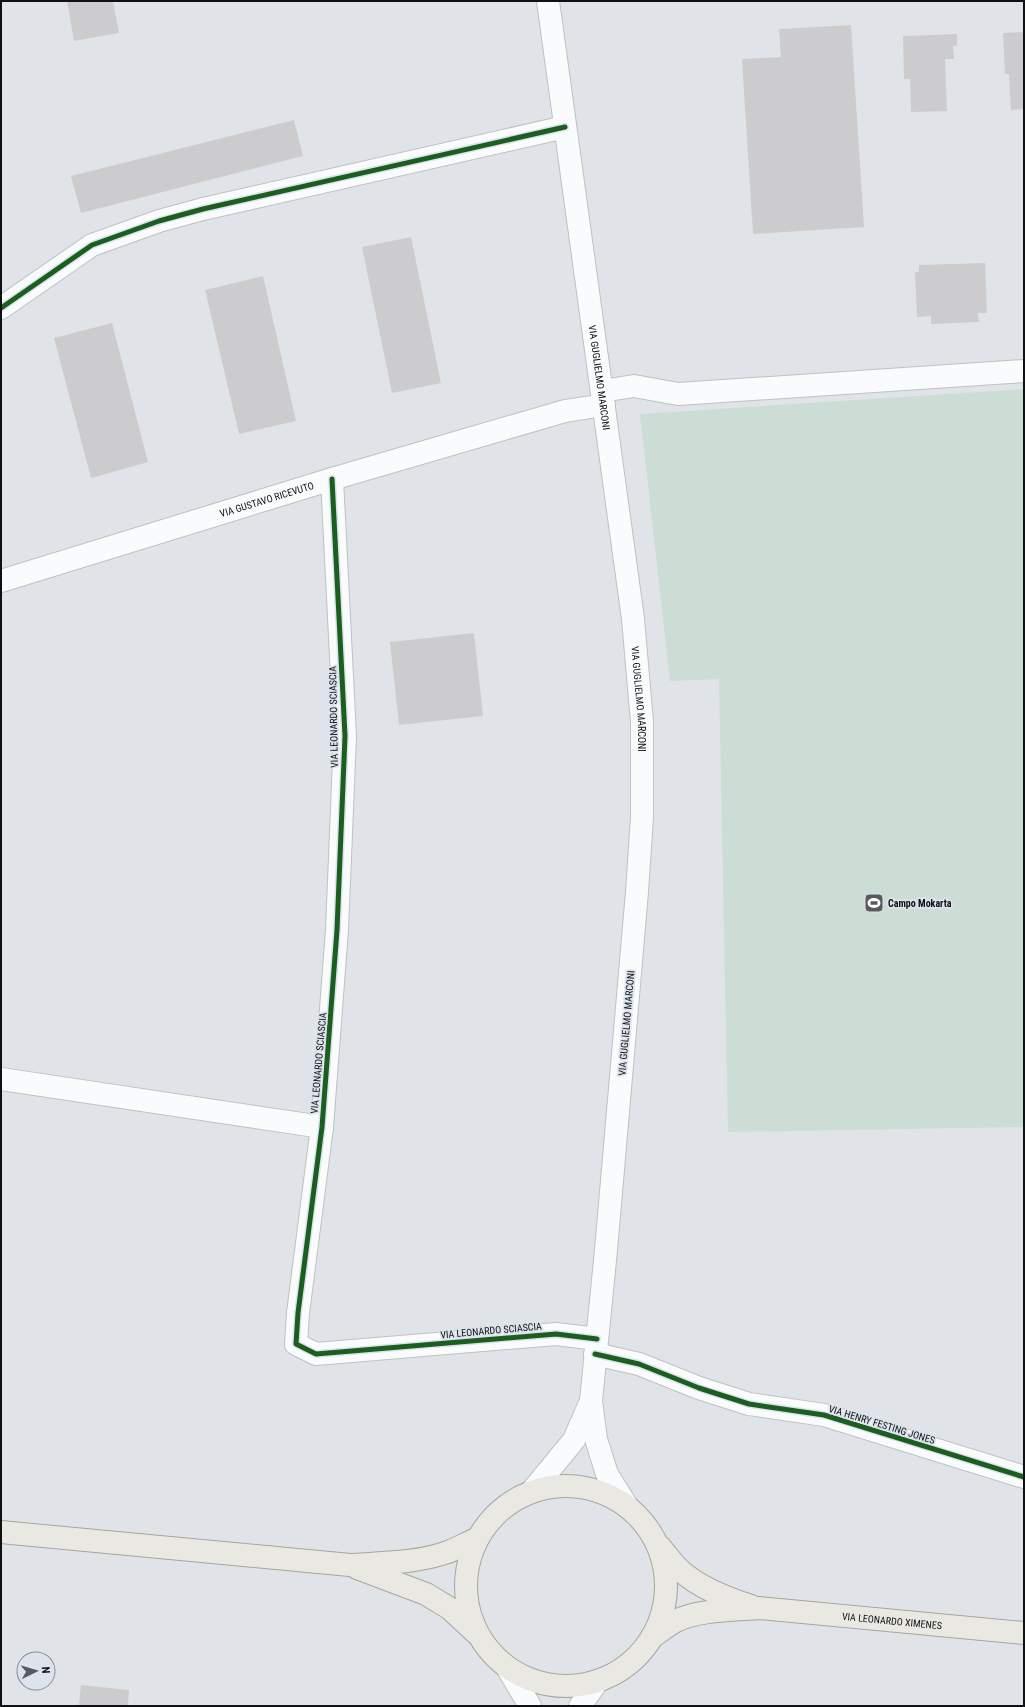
<svg xmlns="http://www.w3.org/2000/svg" width="1025" height="1707" font-family="'Roboto Condensed',sans-serif">
<style>
.green{fill:#cbddd5}
.building{fill:#cccccf}
.lines{fill:none;stroke-linecap:round;stroke-linejoin:round}
.minor-casing{stroke:#bec1c4;stroke-width:24}
.secondary-casing{stroke:#bec1c4;stroke-width:24}
.primary-casing{stroke:#a7a59c;stroke-width:24}
.minor{stroke:#fafbfc;stroke-width:22}
.secondary{stroke:#fafbfc;stroke-width:22}
.primary{stroke:#eae8e3;stroke-width:22}
.cycleway-casing{stroke:#dde3ec;stroke-width:8}
.cycleway{stroke:#1b5e20;stroke-width:5}
.labels{text-anchor:middle;stroke-width:3.5;stroke-linejoin:round;paint-order:stroke}
.street-label{font-size:10px;fill:#0e1013;stroke:#dde3ec}
.poi-label{font-size:10px;font-weight:bold;fill:#0e1013;stroke:#dde3ec;text-anchor:start}
</style>
<rect width="100%" height="100%" fill="#e0e4e8"/>
<!-- green -->
<path class="green" d="M1024,389V1127L728,1132L719,679L670,681L640,414Z"/>
<!-- building -->
<path class="building" d="M67,1H113L119,33L74,41Z
M851,25L864,227L753,234L742,59L781,57L779,29Z
M1024,32V109L1011,110L1009,74H1005L1003,33Z
M957,34V46H953L954,59H945L947,111L911,112L910,79H904L903,36Z
M294,120L303,156L81,213L71,176Z
M411,237L441,383L392,393L362,247Z
M985,263L987,313H978L979,322L931,324V316L917,317L915,272H919V265Z
M263,276L296,421L239,434L205,290Z
M112,323L148,462L91,478L54,338Z
M474,633L483,716L399,725L390,642Z
M81,1685L129,1690L128,1706H79Z"/>
<g class="lines">
<!-- minor casing -->
<g class="minor-casing">
<g id="minor">
<path d="M1,308L92,245L159,221L203,209L565,127"/>
<path d="M602,391L634,386L678,394L1024,371"/>
<path d="M332,479L345,736L337,930L322,1127L298,1313L296,1344L316,1354L556,1334L597,1339"/>
<path id="s1" d="M1,581L332,479L565,411L604,405"/>
<path d="M1,1079L322,1127"/>
<path d="M595,1354L639,1364L699,1388L749,1404L824,1415L1024,1477"/>
</g>
</g>
<!-- secondary casing -->
<g class="secondary-casing">
<g id="secondary">
<path id="s2" d="M548,1L633,619L642,722V817L637,892L606,1250L591,1401L596,1439L607,1474L627,1506"/>
<path d="M532,1491L574,1440L591,1401"/>
<path d="M508,1669L530,1706"/>
<path d="M580,1706L597,1682"/>
</g>
</g>
<!-- primary casing -->
<g class="primary-casing">
<g id="primary">
<circle cx="566" cy="1586" r="100"/>
<path d="M1,1532L350,1565C382,1563 417,1563 448,1552C458,1548 467,1543 476,1539"/>
<path d="M660,1547C667,1555 673,1564 681,1571C700,1588 726,1598 751,1606"/>
<path d="M357,1568L426,1594L449,1608L476,1633"/>
<path id="s3" d="M652,1637C660,1632 668,1625 676,1621C696,1610 736,1610 759,1608L1024,1633"/>
</g>
</g>
<!-- minor -->
<use href="#minor" class="minor"/>
<!-- secondary -->
<use href="#secondary" class="secondary"/>
<!-- primary -->
<use href="#primary" class="primary"/>
<!-- cycleway casing -->
<g class="cycleway-casing">
<path id="cycleway" d="M1,308L92,245L159,221L203,209L565,127
M332,479L345,736L337,930L322,1127L298,1313L296,1344L316,1354L556,1334L597,1339
M595,1354L639,1364L699,1388L749,1404L824,1415L1024,1477"/>
</g>
<!-- cycleway -->
<use href="#cycleway" class="cycleway"/>
</g>
<!-- icons -->
<defs>
<g id="stadium-square" transform="scale(1)"><rect x="-9" y="-9" width="18" height="18" rx="4" fill="#585a5e" stroke="#dde3ec"/><path d="M0-5a6.5 5 0 1 0 0 10a6.5 5 0 1 0 0-10ZM-3.5-1.8h7v3.6h-7Z" fill="#fff"/></g>
</defs>
<g fill-rule="evenodd">
<use href="#stadium-square" x="874" y="903"/>
</g>
<g class="labels">
<!-- street labels -->
<g class="street-label">
<text dy="4" stroke="none"><textPath href="#s2" startOffset="380">VIA GUGLIELMO MARCONI</textPath></text>
<text dy="4" stroke="none"><textPath href="#s1" startOffset="278">VIA GUSTAVO RICEVUTO</textPath></text>
<text dy="4" stroke="none"><textPath href="#s2" startOffset="704">VIA GUGLIELMO MARCONI</textPath></text>
<text transform="translate(333 717) rotate(-91)" y="4">VIA LEONARDO SCIASCIA</text>
<text transform="translate(626 1023) rotate(-85)" y="4">VIA GUGLIELMO MARCONI</text>
<text transform="translate(318 1063) rotate(-85)" y="4">VIA LEONARDO SCIASCIA</text>
<text transform="translate(491 1330) rotate(-5)" y="4">VIA LEONARDO SCIASCIA</text>
<text transform="translate(882 1424) rotate(17)" y="4">VIA HENRY FESTING JONES</text>
<text dy="4" stroke="none"><textPath href="#s3" startOffset="247">VIA LEONARDO XIMENES</textPath></text>
</g>
<!-- poi labels -->
<g class="poi-label">
<text x="888" y="907">Campo Mokarta</text>
</g>
</g>
<!-- border -->
<rect width="1025" height="1707" fill="none" stroke="#0e1013" stroke-width="4"/>
<!-- north arrow -->
<g transform="translate(36 1671) rotate(85)"><circle r="19" fill="#dde3ec" stroke="#8a8f95"/>
<path d="M0-3L7 15L0 10L-7 15Z" fill="#585a5e"/>
<text y="-6" font-size="11" font-weight="bold" text-anchor="middle" fill="#0e1013">N</text>
</g>
</svg>
